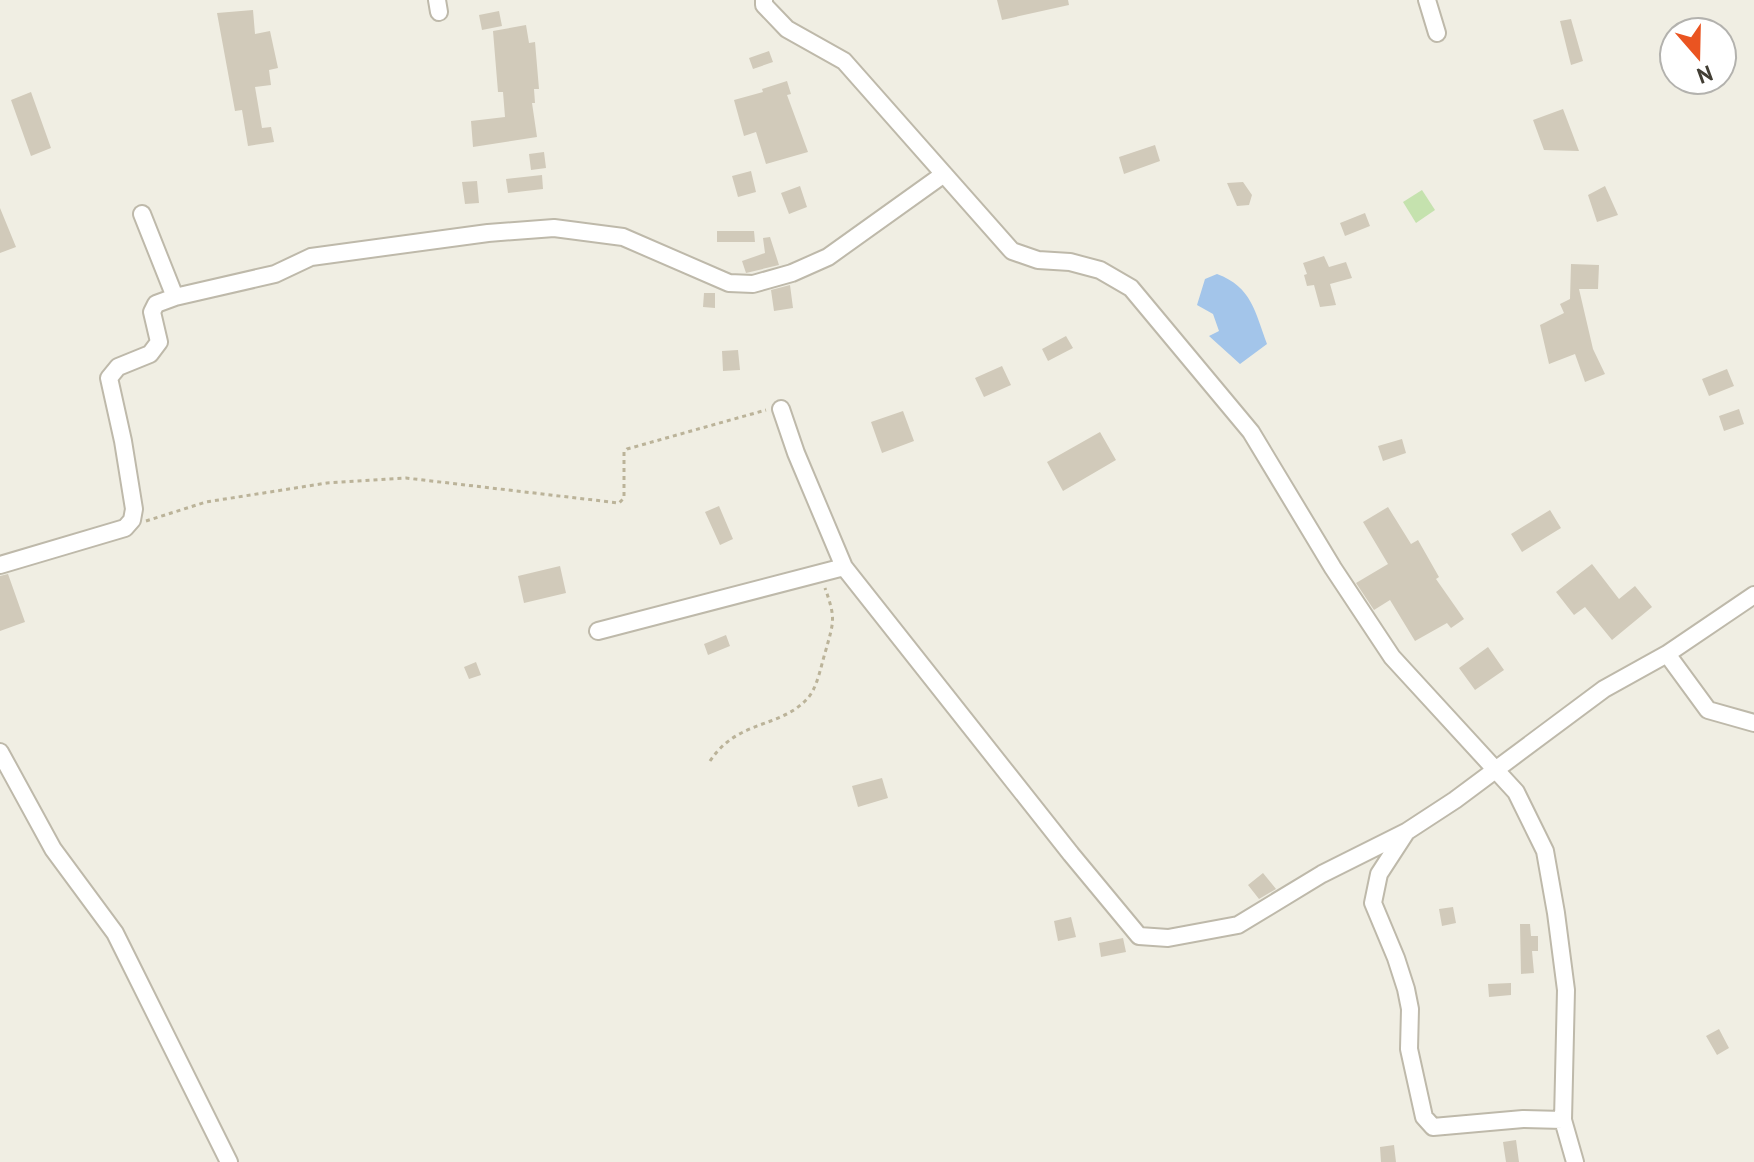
<svg xmlns="http://www.w3.org/2000/svg" width="1754" height="1162" font-family="'PT Sans',sans-serif">
<style>
.green{fill:#c5e2ae}
.water{fill:#a3c5ea}
.building{fill:#d1caba}
.lines{fill:none;stroke-linecap:round;stroke-linejoin:round}
.minor-casing{stroke:#beb9aa;stroke-width:20}
.path{stroke:#bbb399;stroke-width:3;stroke-dasharray:4 4;stroke-linecap:butt}
.minor{stroke:#fff;stroke-width:16}
</style>
<rect width="100%" height="100%" fill="#f0eee3"/>
<!-- green -->
<path class="green" d="M1422,190L1435,210L1416,223L1403,202Z"/>
<!-- water -->
<path class="water" d="M1217,274C1252,287 1255,312 1267,344L1240,364L1209,336L1219,331L1213,314L1197,305L1205,279Z"/>
<!-- building -->
<path class="building" d="M997,0H1068L1069,5L1002,20Z
M253,10L255,34L270,31L278,68L269,70L271,85L255,87L262,128L271,127L274,142L248,146L242,110L235,111L217,13Z
M499,11L502,26L482,30L479,15Z
M1571,19L1583,61L1571,65L1560,21Z
M526,25L529,43L535,42L539,89H534L535,103H532L537,137L473,147L471,121L505,117L503,92H498L493,31Z
M769,51L773,62L753,69L749,58Z
M787,81L791,94L787,95L808,152L766,164L756,132L744,136L734,100L763,92L762,89Z
M31,92L51,148L31,156L11,100Z
M1563,109L1579,151L1544,150L1533,120Z
M1155,145L1160,161L1124,174L1119,157Z
M544,152L546,168L531,170L529,154Z
M751,171L756,192L738,197L732,176Z
M542,175L543,189L508,193L506,179Z
M477,181L479,203L465,204L462,182Z
M1243,182L1252,195L1249,205L1237,206L1227,183Z
M800,186L807,207L789,214L781,193Z
M1605,186L1618,215L1597,222L1588,195Z
M0,208L16,247L0,253Z
M1365,213L1370,226L1345,236L1340,223Z
M717,231H754L755,242H717Z
M770,237L779,265L746,273L742,261L765,253L763,238Z
M1324,256L1329,267L1346,262L1352,278L1330,284L1336,305L1320,307L1314,285L1307,286L1304,275L1307,274L1303,263Z
M1571,264L1599,265L1598,289H1579L1593,349L1605,374L1585,382L1575,354L1549,364L1540,325L1564,313L1560,304L1570,299Z
M790,285L793,308L774,311L771,290Z
M704,293H715V308L703,307Z
M1066,336L1073,348L1048,361L1042,349Z
M738,350L740,370L723,371L722,351Z
M1002,366L1011,385L984,397L975,378Z
M1727,369L1734,386L1709,396L1702,379Z
M1739,409L1744,424L1724,431L1719,416Z
M903,411L914,441L882,453L871,422Z
M1100,432L1116,460L1063,491L1047,462Z
M1402,439L1406,453L1383,461L1378,446Z
M719,506L733,539L720,545L705,512Z
M1388,507L1411,544L1418,540L1439,577L1436,579L1464,619L1451,628L1447,623L1415,641L1390,600L1374,610L1356,583L1388,564L1363,522Z
M1550,510L1561,528L1522,552L1511,534Z
M1592,564L1619,599L1635,586L1652,607L1612,640L1585,607L1574,615L1556,592Z
M560,566L566,593L524,603L518,576Z
M8,574L25,622L0,631V576Z
M726,635L730,646L708,655L704,644Z
M1488,647L1504,670L1475,690L1459,668Z
M476,662L481,675L469,679L464,667Z
M882,778L888,798L858,807L852,786Z
M1263,873L1276,889L1259,899L1248,885Z
M1453,907L1456,923L1442,926L1439,909Z
M1071,917L1076,937L1058,941L1054,921Z
M1520,924H1530L1531,936H1538V951H1532L1534,973L1521,974Z
M1123,938L1126,952L1101,957L1099,943Z
M1511,983V995L1489,997L1488,984Z
M1719,1029L1729,1048L1717,1055L1706,1036Z
M1516,1140L1519,1162H1506L1503,1142Z
M1394,1145L1396,1162H1381L1380,1147Z"/>
<g class="lines">
<!-- minor casing -->
<g class="minor-casing">
<path id="minor" d="M437,0L439,12
M764,0V5L787,29L844,61L1012,251L1038,260L1070,262L1100,270L1131,288L1251,432L1333,568L1392,657L1516,792L1545,851L1556,913L1566,990L1563,1120L1575,1162
M1427,0L1437,33
M175,297L275,274L311,257L488,233L554,228L623,237L729,283L753,284L792,273L828,257L944,174
M781,409L796,453L844,567L1071,854L1139,936L1168,938L1238,925L1322,874L1406,832L1455,800L1604,689L1667,654L1754,595
M0,565L125,528L132,520L134,509L123,441L109,378L118,367L150,354L159,342L152,312L156,304L175,297L142,214
M598,631L844,567
M1667,654L1708,710L1754,723
M0,752L53,849L115,933L229,1162
M1405,834L1379,874L1373,903L1396,958L1406,989L1410,1009L1409,1049L1424,1117L1433,1127L1523,1119L1563,1120"/>
</g>
<!-- path -->
<path class="path" d="M146,521L206,502L327,483L406,478L619,503L624,498V452L627,449L766,410
M710,761C738,719 779,729 807,699C817,689 821,666 825,653C834,621 836,619 825,588"/>
<!-- minor -->
<use href="#minor" class="minor"/>
</g>
<!-- north arrow -->
<g transform="translate(1698 56) rotate(160)"><circle r="38" fill="#ffffff" stroke="#b3b2ae" stroke-width="2"/>
<path d="M0-6L14 30L0 20L-14 30Z" fill="#ea5421"/>
<text y="-12" font-size="22" font-weight="bold" text-anchor="middle" fill="#423e34">N</text>
</g>
</svg>
